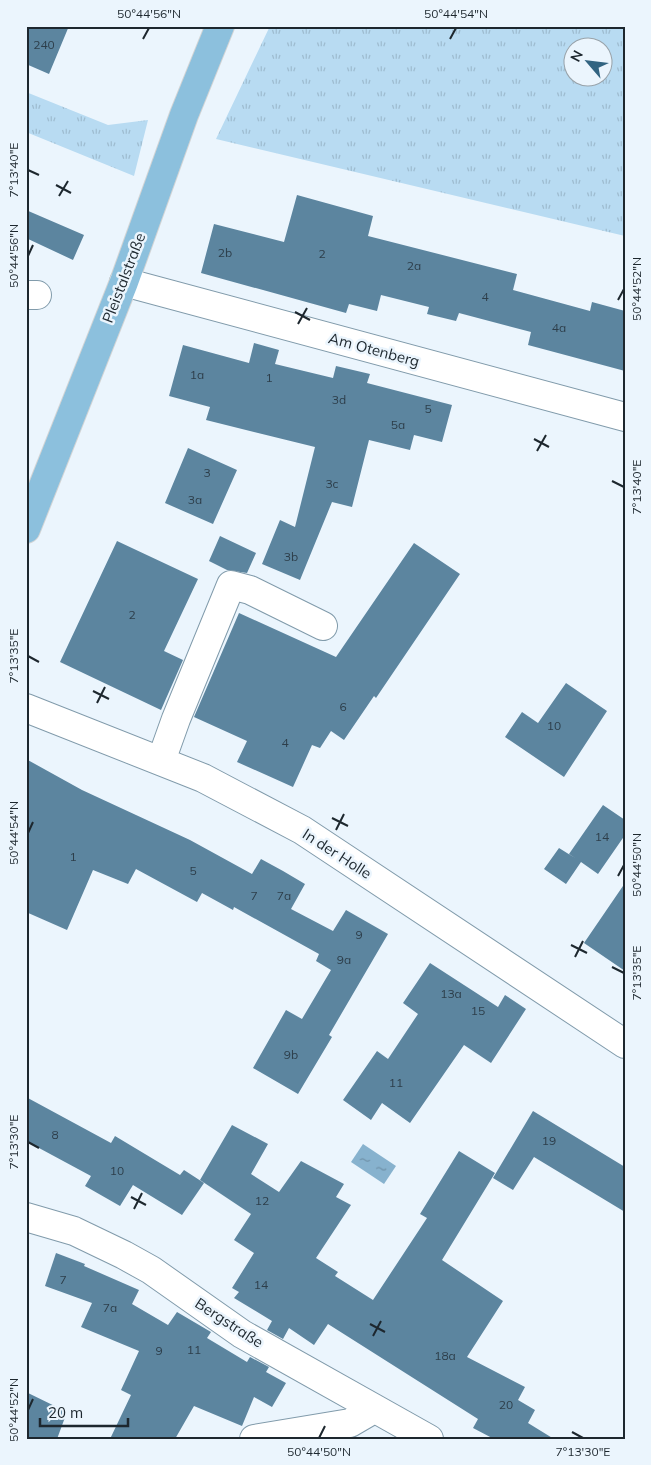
<svg xmlns="http://www.w3.org/2000/svg" width="651" height="1465" font-family="Mulish,sans-serif">
<style>
.grass{fill:url(#grass-tufts);fill-rule:evenodd}
.water{fill:url(#water-ripples)}
.building{fill:#5c859f}
.lines{fill:none;stroke-linecap:round;stroke-linejoin:round}
.minor-casing{stroke:#819bab;stroke-width:30}
.major-casing{stroke:#d2d4d5;stroke-width:30}
.minor{stroke:#fff;stroke-width:28}
.major{stroke:#8cc0dd;stroke-width:28}
.ticks{fill:none;stroke:#1d272e;stroke-width:2}
.labels{text-anchor:middle;stroke-width:5;stroke-linejoin:round;paint-order:stroke}
.number-label{font-size:12px;fill:#2d3e4a}
.street-label{font-size:15px;fill:#1d272e;stroke:#ebf5fd}
.neatline{fill:none;stroke:#1d272e;stroke-width:2}
.ticks-label{font-size:12px;text-anchor:middle;fill:#1d272e}
</style>
<defs>
<pattern id="grass-tufts" width="24" height="20" patternUnits="userSpaceOnUse" patternTransform="scale(1.25)"><rect width="24" height="20" fill="#b8dbf2"/><path d="M3 7l-1-3M5 7V3M7 7l1-3M15 17l-1-3M17 17v-4M19 17l1-3" fill="none" stroke="#9ebcd0"/></pattern>
<pattern id="water-ripples" width="26" height="14" patternUnits="userSpaceOnUse" patternTransform="scale(1.25)"><rect width="26" height="14" fill="#87b2ce"/><path d="M2 4q2-2 4 0t4 0M15 11q2-2 4 0t4 0" fill="none" stroke="#6e91a8"/></pattern>
</defs>
<rect width="100%" height="100%" fill="#ebf5fd"/>
<!-- grass -->
<path class="grass" d="M270,26L625,27V236L216,139ZM574,48H604V78H574Z
M26,92L108,125L148,120L134,176L26,132Z"/>
<!-- water -->
<path class="water" d="M363,1144L396,1166L384,1184L351,1162Z"/>
<!-- building -->
<path class="building" d="M26,26H69L49,74L26,64Z
M297,195L373,216L368,236L517,274L513,290L590,311L592,302L625,311V371L528,345L531,332L459,313L456,321L427,314L429,307L381,295L377,311L349,304L346,313L201,273L214,224L284,242Z
M26,210L84,235L73,260L26,238Z
M254,343L279,350L275,364L333,378L336,366L370,374L367,383L452,405L442,442L414,435L410,450L369,440L352,507L332,502L300,580L262,564L280,520L295,527L315,447L206,420L210,407L169,396L183,345L249,363Z
M188,448L237,470L213,524L165,503Z
M220,536L256,553L247,573L227,570L209,561Z
M117,541L198,579L164,651L183,660L161,710L60,662Z
M414,543L460,574L376,698L374,696L344,740L331,731L320,748L312,745L293,787L237,762L247,741L194,717L239,613L336,657Z
M566,683L607,711L564,777L505,737L522,712L538,723Z
M26,759L82,790L190,840L252,874L261,859L283,871L305,884L291,909L333,931L346,910L388,934L329,1035L332,1037L298,1094L253,1068L286,1010L302,1019L331,970L316,961L319,954L234,907L233,910L202,893L197,902L136,869L128,884L93,870L67,930L26,912Z
M603,805L625,820V835L598,874L581,862L566,884L544,869L559,848L575,858L569,854Z
M625,883V971L584,943Z
M430,963L498,1007L505,995L526,1009L491,1063L464,1045L410,1123L382,1103L371,1120L343,1100L377,1051L388,1059L418,1014L403,1003Z
M26,1097L111,1143L115,1136L180,1175L184,1170L204,1183L182,1215L133,1185L120,1206L85,1186L91,1176L26,1141Z
M533,1111L625,1167V1212L534,1157L513,1190L493,1178Z
M232,1125L268,1144L251,1174L279,1192L301,1161L344,1184L336,1197L351,1205L316,1258L338,1272L335,1276L373,1300L427,1218L420,1214L459,1151L495,1173L442,1260L503,1301L467,1357L525,1387L518,1400L535,1410L528,1423L554,1439H494L473,1428L478,1419L328,1324L314,1345L289,1328L283,1339L267,1330L272,1321L234,1298L239,1292L232,1288L254,1253L234,1240L251,1214L200,1180Z
M56,1253L85,1264L84,1266L139,1290L132,1304L168,1325L177,1312L211,1332L207,1338L247,1362L250,1357L269,1367L266,1372L286,1383L272,1407L254,1397L242,1426L194,1406L175,1439H110L131,1395L121,1390L139,1351L81,1327L92,1303L45,1286Z
M26,1392L67,1412L57,1439H26Z"/>
<g class="lines">
<!-- minor casing -->
<g class="minor-casing">
<path id="minor" d="M124,282L625,417
M26,295H37
M26,708L203,778L302,830L625,1044
M161,761L176,719L231,585L250,590L323,626
M26,1217L74,1231L124,1255L151,1270L242,1334L429,1439
M254,1439L350,1423L374,1409"/>
</g>
<!-- major casing -->
<g class="major-casing">
<path id="major" d="M26,529L124,282L184,115L220,26"/>
</g>
<!-- minor -->
<use href="#minor" class="minor"/>
<!-- major -->
<use href="#major" class="major"/>
</g>
<!-- ticks -->
<path class="ticks" d="M143,39L149,28M450,39L456,28M28,170L39,175M56,185L71,193M59,196L68,181M28,256L33,245M618,300L624,289M295,312L310,320M298,324L307,308M534,439L549,447M537,451L546,435M612,481L624,487M28,656L39,662M93,691L109,699M97,703L105,687M332,818L348,826M336,830L344,814M28,833L33,822M618,876L624,865M571,945L587,953M575,957L583,941M612,967L624,973M28,1142L39,1148M131,1197L146,1205M134,1209L142,1193M370,1324L385,1332M373,1336L381,1321M28,1410L33,1399M572,1432L583,1438M319,1438L325,1426"/>
<g class="labels">
<!-- number labels -->
<g class="number-label">
<text x="44" y="49">240</text>
<text x="225" y="257">2b</text>
<text x="322" y="258">2</text>
<text x="414" y="270">2a</text>
<text x="485" y="301">4</text>
<text x="559" y="332">4a</text>
<text x="197" y="379">1a</text>
<text x="269" y="382">1</text>
<text x="339" y="404">3d</text>
<text x="428" y="413">5</text>
<text x="398" y="429">5a</text>
<text x="207" y="477">3</text>
<text x="332" y="488">3c</text>
<text x="195" y="504">3a</text>
<text x="291" y="561">3b</text>
<text x="132" y="619">2</text>
<text x="343" y="711">6</text>
<text x="554" y="730">10</text>
<text x="285" y="747">4</text>
<text x="602" y="841">14</text>
<text x="73" y="861">1</text>
<text x="193" y="875">5</text>
<text x="254" y="900">7</text>
<text x="284" y="900">7a</text>
<text x="359" y="939">9</text>
<text x="344" y="964">9a</text>
<text x="451" y="998">13a</text>
<text x="478" y="1015">15</text>
<text x="291" y="1059">9b</text>
<text x="396" y="1087">11</text>
<text x="55" y="1139">8</text>
<text x="549" y="1145">19</text>
<text x="117" y="1175">10</text>
<text x="262" y="1205">12</text>
<text x="63" y="1284">7</text>
<text x="261" y="1289">14</text>
<text x="110" y="1312">7a</text>
<text x="194" y="1354">11</text>
<text x="159" y="1355">9</text>
<text x="445" y="1360">18a</text>
<text x="506" y="1409">20</text>
</g>
<!-- street labels -->
<g class="street-label">
<text transform="translate(124 278) rotate(-69)" y="5">Pleistalstraße</text>
<text transform="translate(374 350) rotate(15)" y="5">Am Otenberg</text>
<text transform="translate(337 854) rotate(33)" y="5">In der Holle</text>
<text transform="translate(229 1323) rotate(33)" y="5">Bergstraße</text>
</g>
</g>
<!-- border -->
<rect width="651" height="1465" fill="none" stroke="#ebf5fd" stroke-width="55"/>
<!-- north arrow -->
<g transform="translate(588 62) rotate(298)"><circle r="24" fill="#ebf5fd" stroke="#99a3aa"/>
<path d="M0-4L9 19L0 12L-9 19Z" fill="#326481"/>
<text y="-8" font-size="14" font-weight="bold" text-anchor="middle" fill="#1d272e">N</text>
</g>
<!-- scale -->
<path d="M40 1418v8h88v-8" fill="none" stroke="#1d272e" stroke-width="2.5"/>
<text x="48" y="1418" font-size="15" fill="#1d272e" stroke="#ebf5fd" stroke-width="4" paint-order="stroke">20 m</text>
<rect x="28" y="28" width="596" height="1410" class="neatline"/>
<g class="ticks-label">
<text x="149" y="18">50°44'56"N</text>
<text x="456" y="18">50°44'54"N</text>
<text transform="translate(14 170) rotate(-90)" y="4">7°13'40"E</text>
<text transform="translate(14 256) rotate(-90)" y="4">50°44'56"N</text>
<text transform="translate(637 289) rotate(-90)" y="4">50°44'52"N</text>
<text transform="translate(637 487) rotate(-90)" y="4">7°13'40"E</text>
<text transform="translate(14 656) rotate(-90)" y="4">7°13'35"E</text>
<text transform="translate(14 833) rotate(-90)" y="4">50°44'54"N</text>
<text transform="translate(637 865) rotate(-90)" y="4">50°44'50"N</text>
<text transform="translate(637 973) rotate(-90)" y="4">7°13'35"E</text>
<text transform="translate(14 1142) rotate(-90)" y="4">7°13'30"E</text>
<text transform="translate(14 1410) rotate(-90)" y="4">50°44'52"N</text>
<text x="319" y="1456">50°44'50"N</text>
<text x="583" y="1456">7°13'30"E</text>
</g>
</svg>
